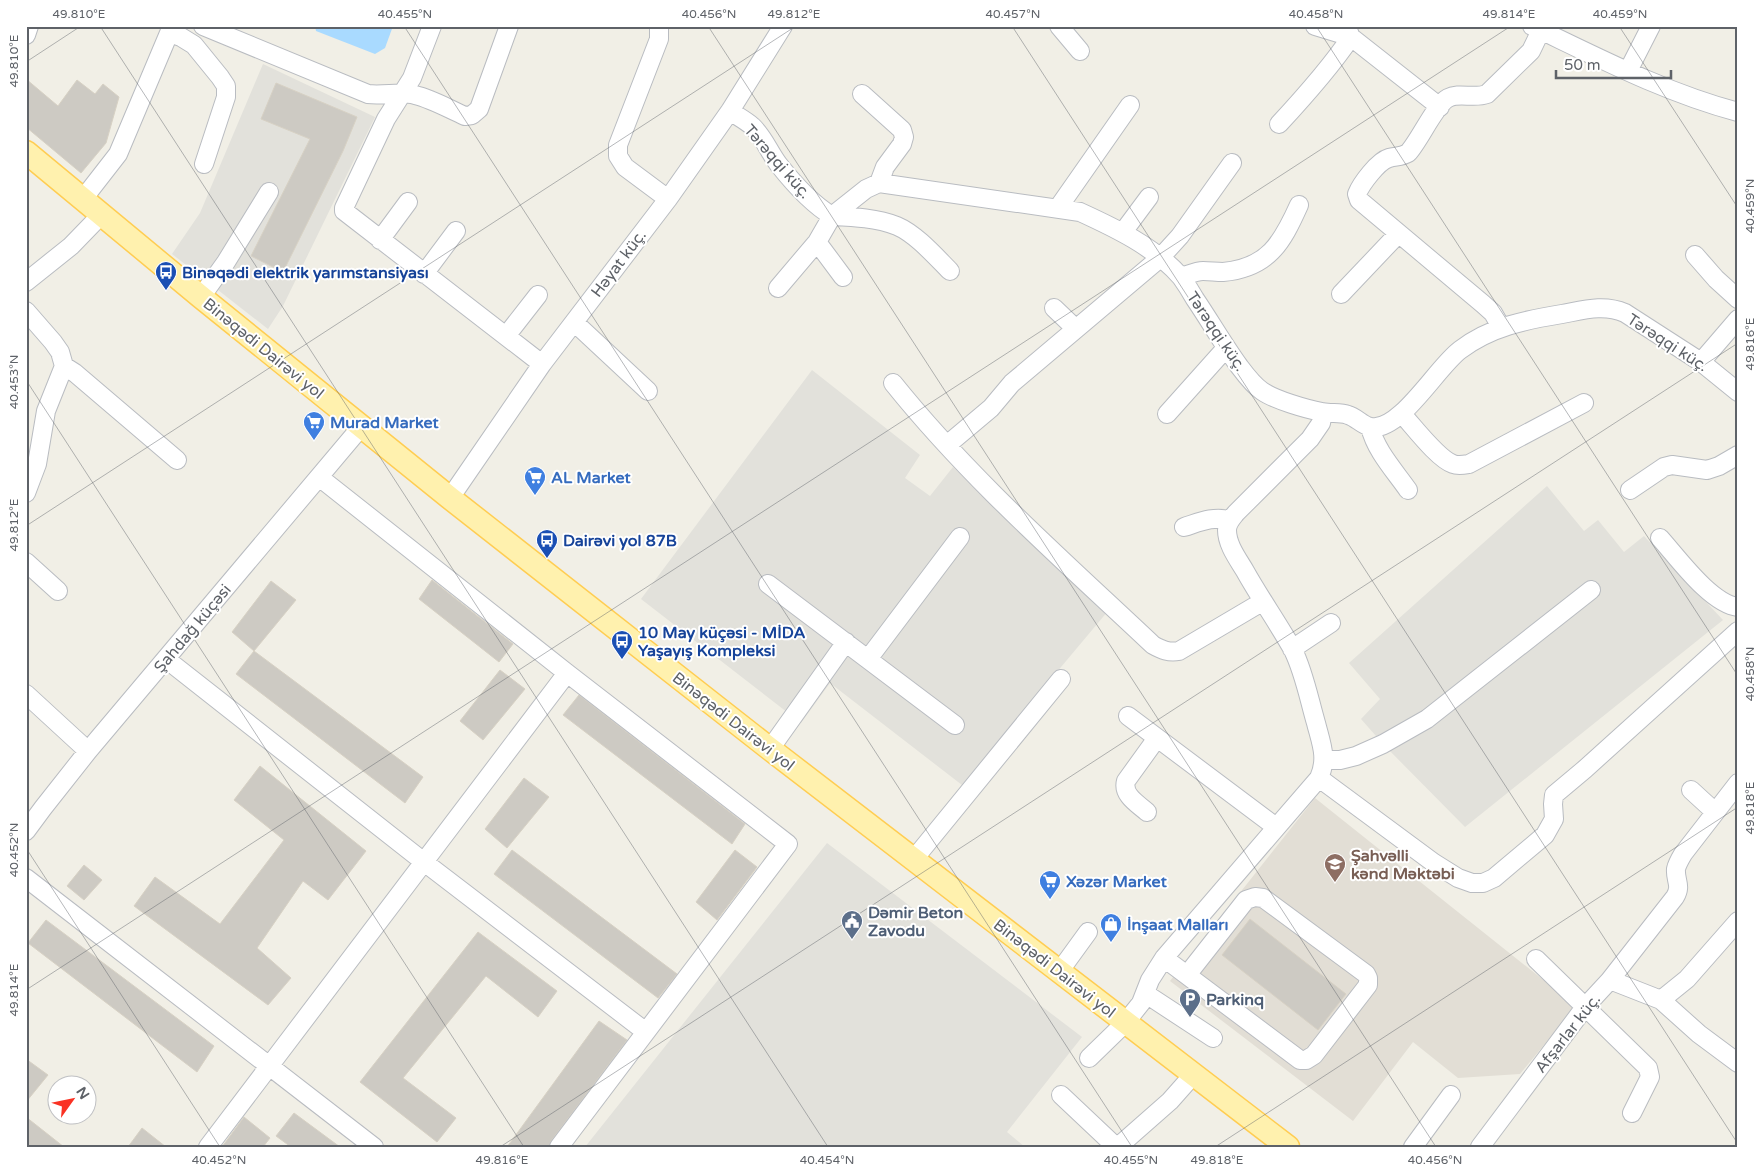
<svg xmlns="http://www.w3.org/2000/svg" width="1764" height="1173" font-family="'Varela Round',sans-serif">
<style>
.industrial{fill:#e2e1db}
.education{fill:#e2ded5}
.water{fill:#a9daff}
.building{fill:#cdcac3;stroke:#d7d1c4}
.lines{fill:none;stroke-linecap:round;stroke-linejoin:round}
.minor-casing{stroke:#b9bcc1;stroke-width:20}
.major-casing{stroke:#ffcd52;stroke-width:25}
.minor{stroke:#fff;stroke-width:18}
.major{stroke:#fff1ae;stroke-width:22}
.ticks{fill:none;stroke:#5e6268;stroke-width:1;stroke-opacity:0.45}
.labels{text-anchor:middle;stroke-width:4;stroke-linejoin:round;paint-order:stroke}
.street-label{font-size:16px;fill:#5e6268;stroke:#fff}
.transit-label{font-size:16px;font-weight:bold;fill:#164399;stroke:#fff;text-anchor:start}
.shop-label{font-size:16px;font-weight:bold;fill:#366cbe;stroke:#fff;text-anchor:start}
.education-label{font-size:16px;font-weight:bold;fill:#785e54;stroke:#fff;text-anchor:start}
.service-label{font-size:16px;font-weight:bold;fill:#4e5e75;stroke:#fff;text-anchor:start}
.neatline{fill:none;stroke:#5e6268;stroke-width:2}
.ticks-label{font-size:12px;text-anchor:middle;fill:#5e6268}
</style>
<rect width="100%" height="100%" fill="#f1efe6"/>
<!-- industrial -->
<path class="industrial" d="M263,64L375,117L283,306L268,329L172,254L200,213Z
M812,370L920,455L905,478L930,496L953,467L1108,611L962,785L830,683L801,723L641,599Z
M1547,486L1584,531L1598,520L1624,552L1644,536L1723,620L1465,827L1383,744L1361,719L1380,699L1349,663Z
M827,843L1082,1037L1007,1132L1025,1147H585Z"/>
<!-- education -->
<path class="education" d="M1315,798L1576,1006L1520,1074L1458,1078L1413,1042L1353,1121L1170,981Z"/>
<!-- water -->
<path class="water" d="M315,26H393L385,48L375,54L316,31Z"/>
<!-- building -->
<path class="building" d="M26,79L58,106L77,80L95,94L103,84L119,97L106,143L81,173L26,127Z
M276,83L357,117L343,151L283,272L251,256L310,139L261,119Z
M432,580L513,644L499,662L419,599Z
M271,581L296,600L254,651L232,632Z
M254,651L423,777L405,803L236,674Z
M500,670L525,689L483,740L460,721Z
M579,695L745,824L732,844L563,715Z
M260,766L366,851L328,900L303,881L257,948L291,978L268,1005L134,906L155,877L220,924L284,840L234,800Z
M524,778L549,797L507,848L485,829Z
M512,850L677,974L658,998L494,874Z
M735,850L757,867L717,920L696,902Z
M84,865L102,880L84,900L67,886Z
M1250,919L1346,994L1318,1030L1222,955Z
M46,920L214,1046L197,1072L28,943Z
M478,932L557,991L538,1017L486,976L403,1078L456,1118L437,1142L360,1082Z
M599,1021L627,1040L551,1141L549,1147H507Z
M26,1059L48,1075L26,1102Z
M294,1113L340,1147H291L276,1136Z
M26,1117L64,1147H26Z
M244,1117L270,1138L263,1147H222Z
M142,1128L166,1147H128Z"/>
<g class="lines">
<!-- minor casing -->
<g class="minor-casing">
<path id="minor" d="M203,26L368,94C384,96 402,91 415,95C432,99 449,109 465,116L472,115L479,109L509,26
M432,26L412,78L386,119L344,208V211L542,364
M659,26V39L618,145V156L625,167L668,199
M1059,26L1080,51
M1315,26L1351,37L1440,107
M1532,26C1599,58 1666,93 1738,112
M170,33L181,37L194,45L220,77L226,86V97L204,164
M26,35L29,26
M1628,71L1651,26
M862,94L902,130L904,137L902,144L885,167L879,183
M730,111C737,116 745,120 752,126C764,137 769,152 779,165C794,184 812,204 832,216L866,189L879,183L1080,212C1115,228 1155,247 1181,277C1186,284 1191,292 1195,299C1210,321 1223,344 1239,366C1245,374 1253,385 1262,391C1275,400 1306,409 1322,412C1331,414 1340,412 1348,415C1356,417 1363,426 1371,427C1400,432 1437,367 1460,350C1490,327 1525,320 1562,314C1584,310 1604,304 1625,313L1701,362L1738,392
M1279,124C1305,96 1330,68 1351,37L1346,26
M83,199L118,154L172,26
M1058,208L1130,105
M1123,232L1149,197
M380,240L408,202
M817,242L843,277
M1695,255L1716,279L1738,299
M424,274L456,231
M1181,277C1188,275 1196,271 1203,271C1210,271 1216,272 1223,272C1268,268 1282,243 1299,205
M26,282L71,246L102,214
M778,288L817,242L832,216C854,217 877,218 897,226C916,234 936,257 950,271
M1341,294L1398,234
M201,297L226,262L269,192
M1054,308L1076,329
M26,311L53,342L60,352L64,366L46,411L37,464L26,493
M574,322L648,391
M1501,327L1493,313L1483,304L1359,200L1357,194C1361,184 1378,161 1389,158C1396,156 1401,157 1408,153C1420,140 1435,105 1448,98C1459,92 1474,99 1487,94L1531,51L1543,26
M506,336L538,295
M1701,362L1738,319
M64,366L75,373L177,460
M893,383C970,479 1064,561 1153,645C1162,650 1169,653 1179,651L1262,602
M1167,414L1226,348
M1402,414C1414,427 1438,459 1453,464C1458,466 1463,465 1469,464L1584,403
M1370,427C1376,451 1394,470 1408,490
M947,445L991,408L1012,383L1160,258L1180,236L1232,163
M319,477L567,673L788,844L559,1147
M1630,490L1664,467L1672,465L1707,470L1719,466L1738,455
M450,498L542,364L668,199L730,111L783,26
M1184,527C1200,522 1213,516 1229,520
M1660,538C1678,558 1711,604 1738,607
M26,562L58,591
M768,584L955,725
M1292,649L1331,623
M166,659L424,862L646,1032
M868,659L960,537
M26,694L88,751
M1128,716L1276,827
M770,749L846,642
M1324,760H1340L1356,756L1383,744L1427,719L1591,590
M1319,778L1434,863L1458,878L1472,883H1483L1494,878L1545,835L1554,819L1553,804L1554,795L1585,769L1738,631
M1691,790L1715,812
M1147,812C1138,804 1122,795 1126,781L1157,738
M26,831L43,808L88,751L361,427
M914,859L1061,679
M26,878L374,1147
M1164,958L1300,1060H1306L1314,1055L1368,985V978L1366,974L1263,898L1255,897L1246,900L1187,975
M1536,959L1648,1068L1650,1077L1632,1113
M1059,972L1088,932
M1610,980L1675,897C1682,885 1675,881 1676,869C1677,864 1680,859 1683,854L1738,783
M1146,994L1213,1038
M1661,1000L1699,1034L1738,1063
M1089,1058L1125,1023L1141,1003L1150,980L1164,958L1319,778C1328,758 1321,743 1316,723C1309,699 1304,672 1293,650C1278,623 1260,598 1245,571C1238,559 1227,545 1227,530C1227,523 1232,518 1236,513L1310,439L1321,423L1323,413
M1061,1095L1114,1145H1120L1170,1101L1193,1075
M208,1147L567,673
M1413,1147L1451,1095
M1480,1147L1585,1007L1610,980L1661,1000L1687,979L1738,921"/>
</g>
<!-- major casing -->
<g class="major-casing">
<path id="major" d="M26,152L201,297L450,498L770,749L1288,1147"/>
</g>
<!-- minor -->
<use href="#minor" class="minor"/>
<!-- major -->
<use href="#major" class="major"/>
</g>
<!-- ticks -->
<path class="ticks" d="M100,26L828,1147M404,26L1132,1147M708,26L1436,1147M1012,26L1738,1144M1316,26L1738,676M1619,26L1738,208M26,62L81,26M26,380L524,1147M26,526L796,26M26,848L220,1147M26,990L1511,26M500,1147L1738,343M1215,1147L1738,807"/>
<!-- icons -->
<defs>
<g id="bus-pin" transform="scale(1.125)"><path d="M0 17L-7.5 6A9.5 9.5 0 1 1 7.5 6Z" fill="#1a4fb4" stroke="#fff"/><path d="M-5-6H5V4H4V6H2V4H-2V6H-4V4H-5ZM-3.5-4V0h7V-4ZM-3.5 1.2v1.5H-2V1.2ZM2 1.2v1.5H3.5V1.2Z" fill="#fff"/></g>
<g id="supermarket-pin" transform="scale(1.125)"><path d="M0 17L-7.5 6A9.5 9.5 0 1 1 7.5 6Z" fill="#3f7fe0" stroke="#fff"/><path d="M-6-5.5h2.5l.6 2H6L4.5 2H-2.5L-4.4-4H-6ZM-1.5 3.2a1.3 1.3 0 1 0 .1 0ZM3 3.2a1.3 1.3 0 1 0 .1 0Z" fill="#fff"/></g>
<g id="school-pin" transform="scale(1.125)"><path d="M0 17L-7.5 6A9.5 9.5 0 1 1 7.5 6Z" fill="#8d6e63" stroke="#fff"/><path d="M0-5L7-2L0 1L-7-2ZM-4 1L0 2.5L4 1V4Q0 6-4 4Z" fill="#fff"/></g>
<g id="civic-pin" transform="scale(1.125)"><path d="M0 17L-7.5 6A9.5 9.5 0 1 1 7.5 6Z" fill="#5c6f8a" stroke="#fff"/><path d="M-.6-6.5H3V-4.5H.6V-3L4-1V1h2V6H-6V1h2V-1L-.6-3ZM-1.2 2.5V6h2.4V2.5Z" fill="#fff"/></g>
<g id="shop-pin" transform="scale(1.125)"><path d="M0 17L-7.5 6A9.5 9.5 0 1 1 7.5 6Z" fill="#3f7fe0" stroke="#fff"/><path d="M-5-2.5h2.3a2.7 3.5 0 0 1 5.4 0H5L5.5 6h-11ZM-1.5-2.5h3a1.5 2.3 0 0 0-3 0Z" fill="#fff"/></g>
<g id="parking-pin" transform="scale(1.125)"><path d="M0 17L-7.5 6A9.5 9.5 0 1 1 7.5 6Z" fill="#5c6f8a" stroke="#fff"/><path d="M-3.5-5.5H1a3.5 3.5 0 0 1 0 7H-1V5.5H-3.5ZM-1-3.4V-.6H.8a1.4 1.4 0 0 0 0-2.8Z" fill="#fff"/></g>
</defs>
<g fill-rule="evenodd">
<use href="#bus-pin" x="166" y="272"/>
<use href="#supermarket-pin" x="314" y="422"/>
<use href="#supermarket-pin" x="535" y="477"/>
<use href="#bus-pin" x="547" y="540"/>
<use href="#bus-pin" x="622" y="641"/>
<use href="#school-pin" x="1335" y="864"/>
<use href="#supermarket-pin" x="1050" y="881"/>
<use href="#civic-pin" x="852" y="921"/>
<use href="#shop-pin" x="1111" y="924"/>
<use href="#parking-pin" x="1190" y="999"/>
</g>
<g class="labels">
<!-- street labels -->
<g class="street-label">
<text transform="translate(778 161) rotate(49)" y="6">Tərəqqi küç.</text>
<text transform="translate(618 263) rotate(-53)" y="6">Həyat küç.</text>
<text transform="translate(1217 331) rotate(56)" y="6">Tərəqqi küç.</text>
<text transform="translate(1668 342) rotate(33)" y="6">Tərəqqi küç.</text>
<text transform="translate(264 348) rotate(39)" y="6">Binəqədi Dairəvi yol</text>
<text transform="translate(192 628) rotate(-50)" y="6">Şahdağ küçəsi</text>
<text transform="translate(734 721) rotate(38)" y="6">Binəqədi Dairəvi yol</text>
<text transform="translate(1055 968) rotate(38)" y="6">Binəqədi Dairəvi yol</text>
<text transform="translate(1567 1033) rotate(-52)" y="6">Afşarlar küç.</text>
</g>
<!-- transit labels -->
<g class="transit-label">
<text x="182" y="278">Binəqədi elektrik yarımstansiyası</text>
<text x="563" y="546">Dairəvi yol 87B</text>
<text x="638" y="638">10 May küçəsi - MİDA<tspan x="638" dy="18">Yaşayış Kompleksi</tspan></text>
</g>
<!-- shop labels -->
<g class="shop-label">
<text x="330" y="428">Murad Market</text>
<text x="551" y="483">AL Market</text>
<text x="1066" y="887">Xəzər Market</text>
<text x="1127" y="930">İnşaat Malları</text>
</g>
<!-- education labels -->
<g class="education-label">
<text x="1351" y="861">Şahvəlli<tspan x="1351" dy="18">kənd Məktəbi</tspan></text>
</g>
<!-- service labels -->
<g class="service-label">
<text x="868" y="918">Dəmir Beton<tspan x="868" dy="18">Zavodu</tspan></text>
<text x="1206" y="1005">Parkinq</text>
</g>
</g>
<!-- border -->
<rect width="1764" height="1173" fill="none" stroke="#ffffff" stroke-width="55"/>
<!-- north arrow -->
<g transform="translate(72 1100) rotate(57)"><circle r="24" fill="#ffffff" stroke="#bfc0c3"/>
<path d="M0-4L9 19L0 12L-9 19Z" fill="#fa3223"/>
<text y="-8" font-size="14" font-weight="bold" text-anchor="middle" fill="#5e6268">N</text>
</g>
<!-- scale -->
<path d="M1556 70v8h115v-8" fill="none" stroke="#5e6268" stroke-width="2.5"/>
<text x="1564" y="70" font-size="15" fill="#5e6268" stroke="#ffffff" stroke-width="4" paint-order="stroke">50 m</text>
<rect x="28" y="28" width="1708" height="1118" class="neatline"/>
<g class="ticks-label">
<text x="79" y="18">49.810°E</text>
<text x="405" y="18">40.455°N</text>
<text x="709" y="18">40.456°N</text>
<text x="794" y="18">49.812°E</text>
<text x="1013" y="18">40.457°N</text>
<text x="1316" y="18">40.458°N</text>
<text x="1509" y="18">49.814°E</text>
<text x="1620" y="18">40.459°N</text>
<text transform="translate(14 61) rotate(-90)" y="4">49.810°E</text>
<text transform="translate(1750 206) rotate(-90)" y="4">40.459°N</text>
<text transform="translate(1750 344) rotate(-90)" y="4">49.816°E</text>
<text transform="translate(14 382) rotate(-90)" y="4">40.453°N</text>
<text transform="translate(14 525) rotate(-90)" y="4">49.812°E</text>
<text transform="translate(1750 674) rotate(-90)" y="4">40.458°N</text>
<text transform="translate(1750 808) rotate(-90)" y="4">49.818°E</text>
<text transform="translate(14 850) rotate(-90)" y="4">40.452°N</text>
<text transform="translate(14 990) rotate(-90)" y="4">49.814°E</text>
<text x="219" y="1164">40.452°N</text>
<text x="502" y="1164">49.816°E</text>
<text x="827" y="1164">40.454°N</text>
<text x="1131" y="1164">40.455°N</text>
<text x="1217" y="1164">49.818°E</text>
<text x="1435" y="1164">40.456°N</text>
</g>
</svg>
